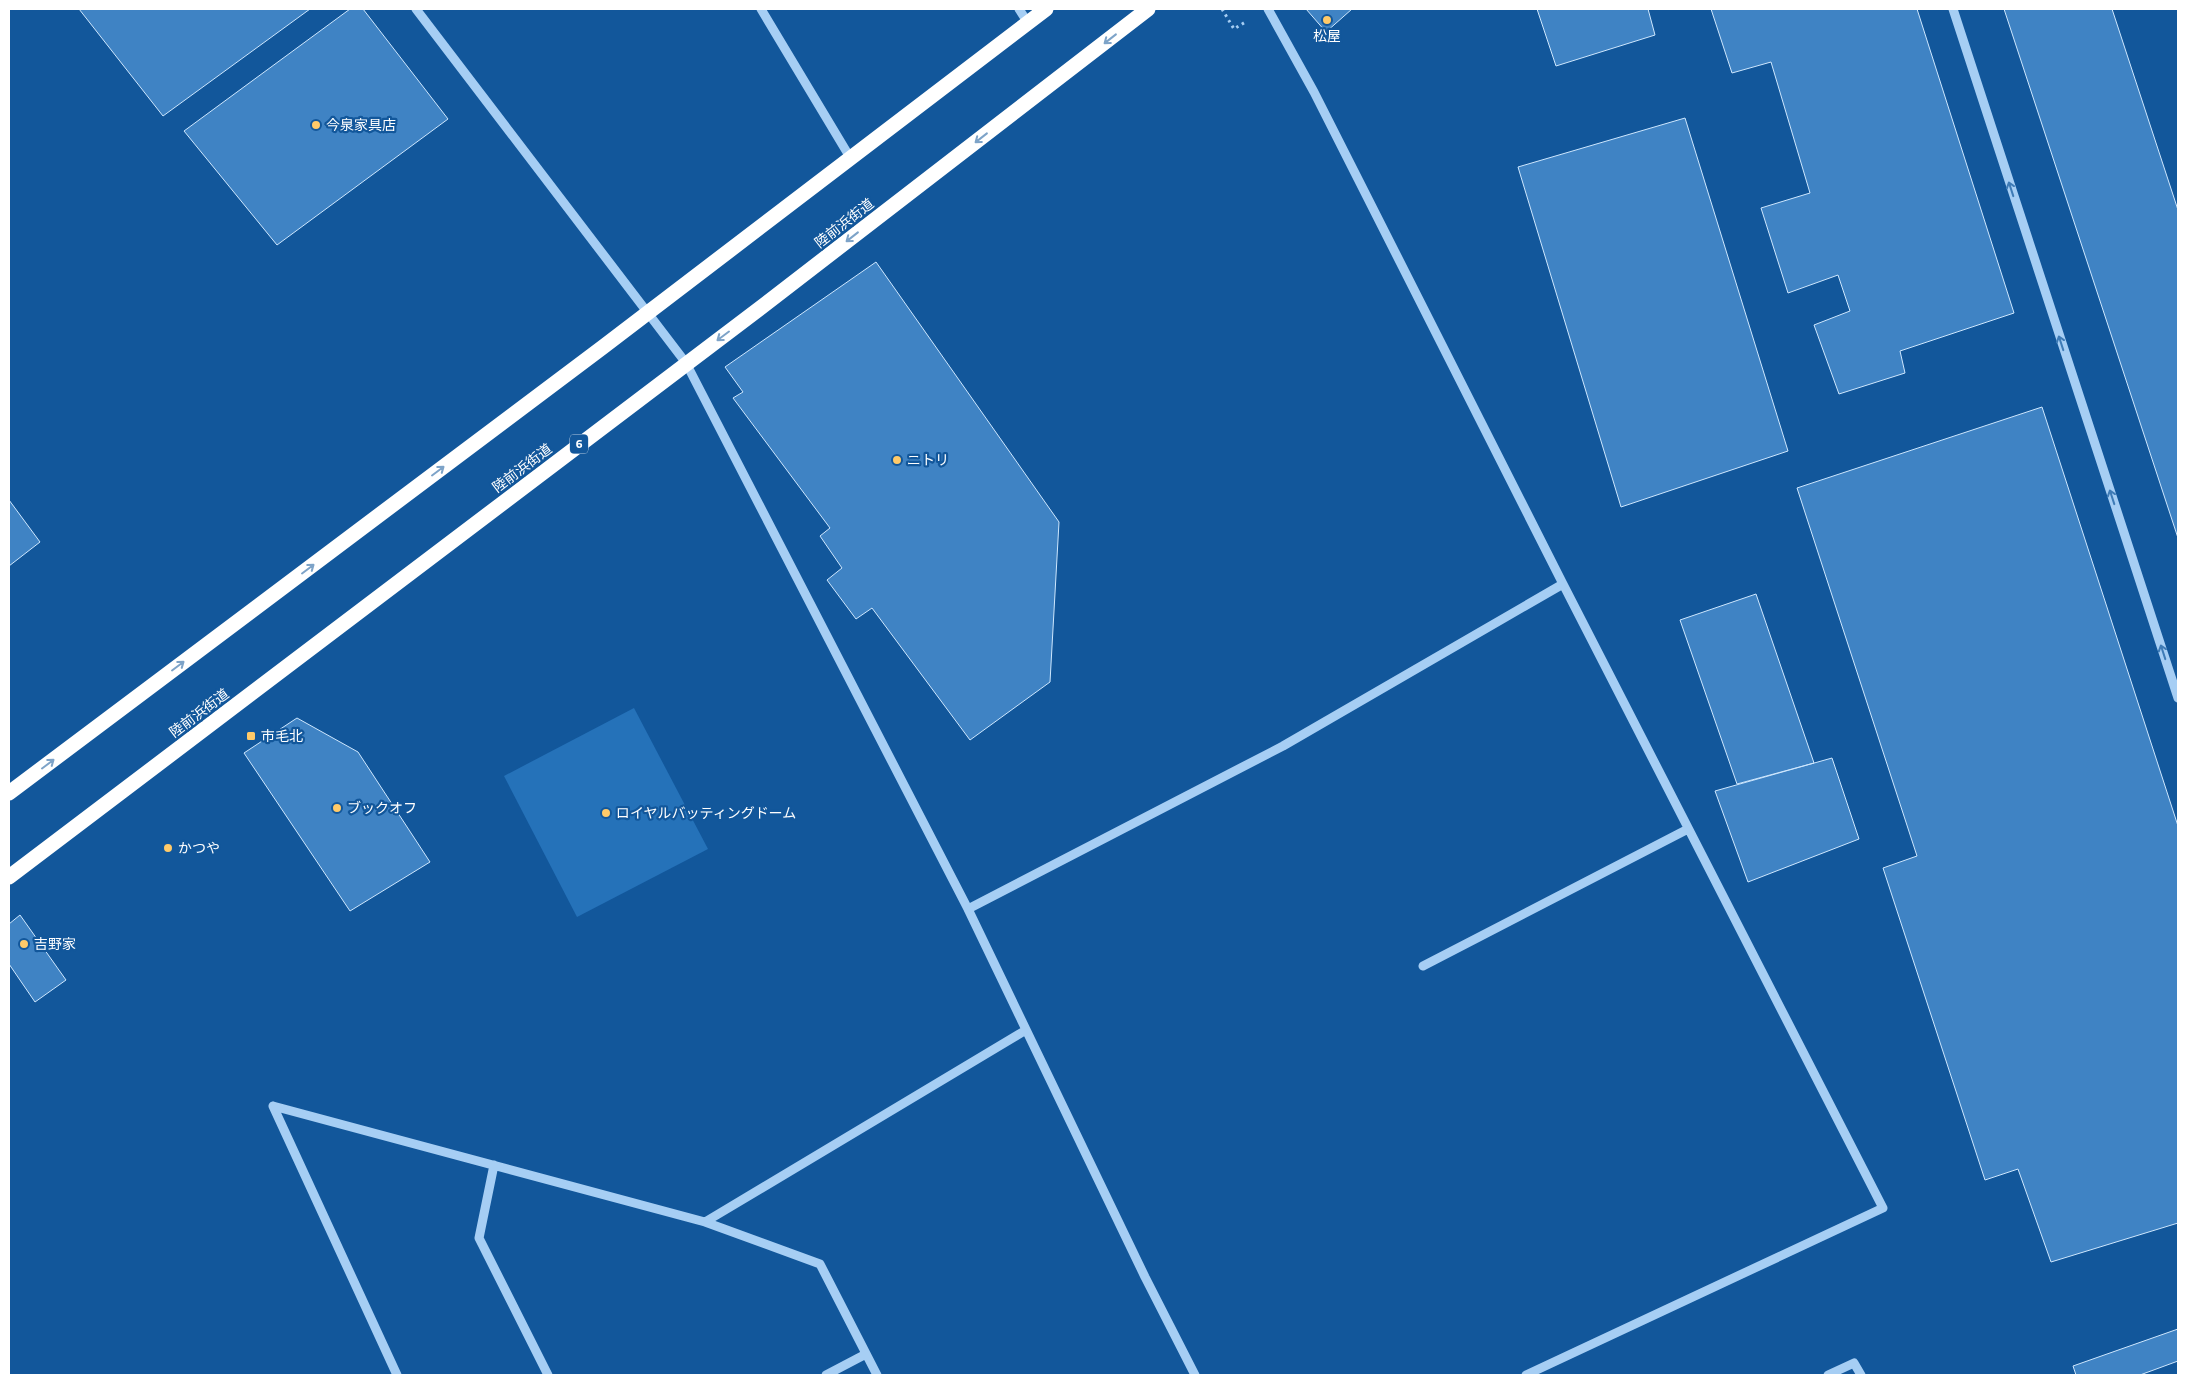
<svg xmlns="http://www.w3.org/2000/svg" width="2187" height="1384" font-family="'Titillium Web','Noto Sans JP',sans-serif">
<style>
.green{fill:#2572b9}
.building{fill:#3f83c4;stroke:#cee7fe}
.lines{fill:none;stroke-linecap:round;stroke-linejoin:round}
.path{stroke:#a6cef4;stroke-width:3;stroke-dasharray:2.5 4;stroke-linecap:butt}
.minor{stroke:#a6cef4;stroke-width:9}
.highway{stroke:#fff;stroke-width:15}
.oneway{stroke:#7da3c8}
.oneway2{stroke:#3e7bb6}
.poi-dot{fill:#ffca69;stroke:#12579b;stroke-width:2}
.labels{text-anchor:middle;stroke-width:4.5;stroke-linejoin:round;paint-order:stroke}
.shield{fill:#12579b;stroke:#b8cde1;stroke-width:1}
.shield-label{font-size:12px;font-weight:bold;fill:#fff}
.poi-label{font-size:14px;fill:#fff;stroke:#12579b;text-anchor:start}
.street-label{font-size:14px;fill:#fff;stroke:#12579b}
</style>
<rect width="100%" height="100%" fill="#12579b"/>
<!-- green -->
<path class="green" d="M634,708L708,849L577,917L504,776Z"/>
<!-- building -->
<path class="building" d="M79,9H310L163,116Z
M350,9H363L448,119L277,245L184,131Z
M1306,9H1352L1326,32Z
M1537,9H1648L1655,35L1556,66Z
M1711,9H1917L2014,313L1900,351L1905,373L1839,394L1814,325L1850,311L1838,275L1788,293L1761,208L1810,193L1771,62L1732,73Z
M2004,9H2112L2178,210V538Z
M1685,118L1788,451L1621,507L1518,167Z
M876,262L1059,522L1050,682L970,740L872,608L856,619L827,580L842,568L820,536L830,528L733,398L743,392L725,367Z
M2042,407L2178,826V1223L2051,1262L2018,1169L1985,1180L1883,868L1917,856L1797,488Z
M9,500L40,542L9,566Z
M1756,594L1814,763L1737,784L1680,620Z
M297,718L358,752L430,862L350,911L244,753Z
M1832,758L1859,839L1748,882L1715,791Z
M20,915L66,980L35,1002L9,964V924Z
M2178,1329V1361L2140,1375H2076L2073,1366Z"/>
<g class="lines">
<!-- path -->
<path class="path" d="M1222,9L1234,29L1247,21"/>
<!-- minor -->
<path class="minor" d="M416,9L686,363L968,909L1145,1277L1195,1375
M761,9L851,159
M1019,9L1028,23
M1268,9L1314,92L1563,584L1883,1208L1526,1375
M1953,9L2178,698
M968,909L1283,746L1563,584
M1423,966L1688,829
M273,1106L705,1222L820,1264L877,1375
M273,1106L397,1375
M494,1165L479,1238L548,1375
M705,1222L1026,1030
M826,1375L866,1354
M1828,1375L1854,1363L1861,1375"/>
<!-- highway -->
<path class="highway" d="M9,793L603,347L1046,9
M9,877L759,309L1148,9"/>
</g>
<!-- one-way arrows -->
<defs><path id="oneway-shaft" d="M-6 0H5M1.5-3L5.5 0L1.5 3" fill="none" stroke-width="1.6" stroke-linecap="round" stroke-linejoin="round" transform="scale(1.25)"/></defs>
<g class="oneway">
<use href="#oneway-shaft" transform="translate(1110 39) rotate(142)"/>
<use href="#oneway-shaft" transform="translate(981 138) rotate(142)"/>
<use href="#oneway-shaft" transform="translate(852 237) rotate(142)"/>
<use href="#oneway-shaft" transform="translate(723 336) rotate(143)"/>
<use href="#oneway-shaft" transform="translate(438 471) rotate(-37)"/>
<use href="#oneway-shaft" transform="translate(308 569) rotate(-37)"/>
<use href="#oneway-shaft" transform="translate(178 666) rotate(-37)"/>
<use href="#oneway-shaft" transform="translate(48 764) rotate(-37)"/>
</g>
<g class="oneway2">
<use href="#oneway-shaft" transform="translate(2011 189) rotate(-108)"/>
<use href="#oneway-shaft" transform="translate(2061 343) rotate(-108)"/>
<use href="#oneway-shaft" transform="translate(2112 497) rotate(-108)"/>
<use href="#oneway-shaft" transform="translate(2163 652) rotate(-108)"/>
</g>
<!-- markers -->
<g class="poi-dot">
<circle cx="1327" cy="20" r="5"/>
<circle cx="316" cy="125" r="5"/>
<circle cx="897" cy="460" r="5"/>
<rect x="246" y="731" width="10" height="10" rx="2.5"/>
<circle cx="337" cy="808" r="5"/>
<circle cx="606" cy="813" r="5"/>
<circle cx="168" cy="848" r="5"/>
<circle cx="24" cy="944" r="5"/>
</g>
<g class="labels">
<!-- shield labels -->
<rect class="shield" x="570" y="434.5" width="18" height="19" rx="4"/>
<g class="shield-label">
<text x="579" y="448">6</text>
</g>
<!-- poi labels -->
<g class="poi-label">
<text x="1327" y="41" text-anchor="middle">松屋</text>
<text x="326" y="130">今泉家具店</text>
<text x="907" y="465">ニトリ</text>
<text x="261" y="741">市毛北</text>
<text x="347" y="813">ブックオフ</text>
<text x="616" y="818">ロイヤルバッティングドーム</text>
<text x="178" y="853">かつや</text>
<text x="34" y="949">吉野家</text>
</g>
<!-- street labels -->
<g class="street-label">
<text transform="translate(844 223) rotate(-38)" y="5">陸前浜街道</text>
<text transform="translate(522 468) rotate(-37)" y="5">陸前浜街道</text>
<text transform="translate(199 713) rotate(-37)" y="5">陸前浜街道</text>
</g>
</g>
<!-- border -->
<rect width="2187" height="1384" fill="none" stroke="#ffffff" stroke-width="20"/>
</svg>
